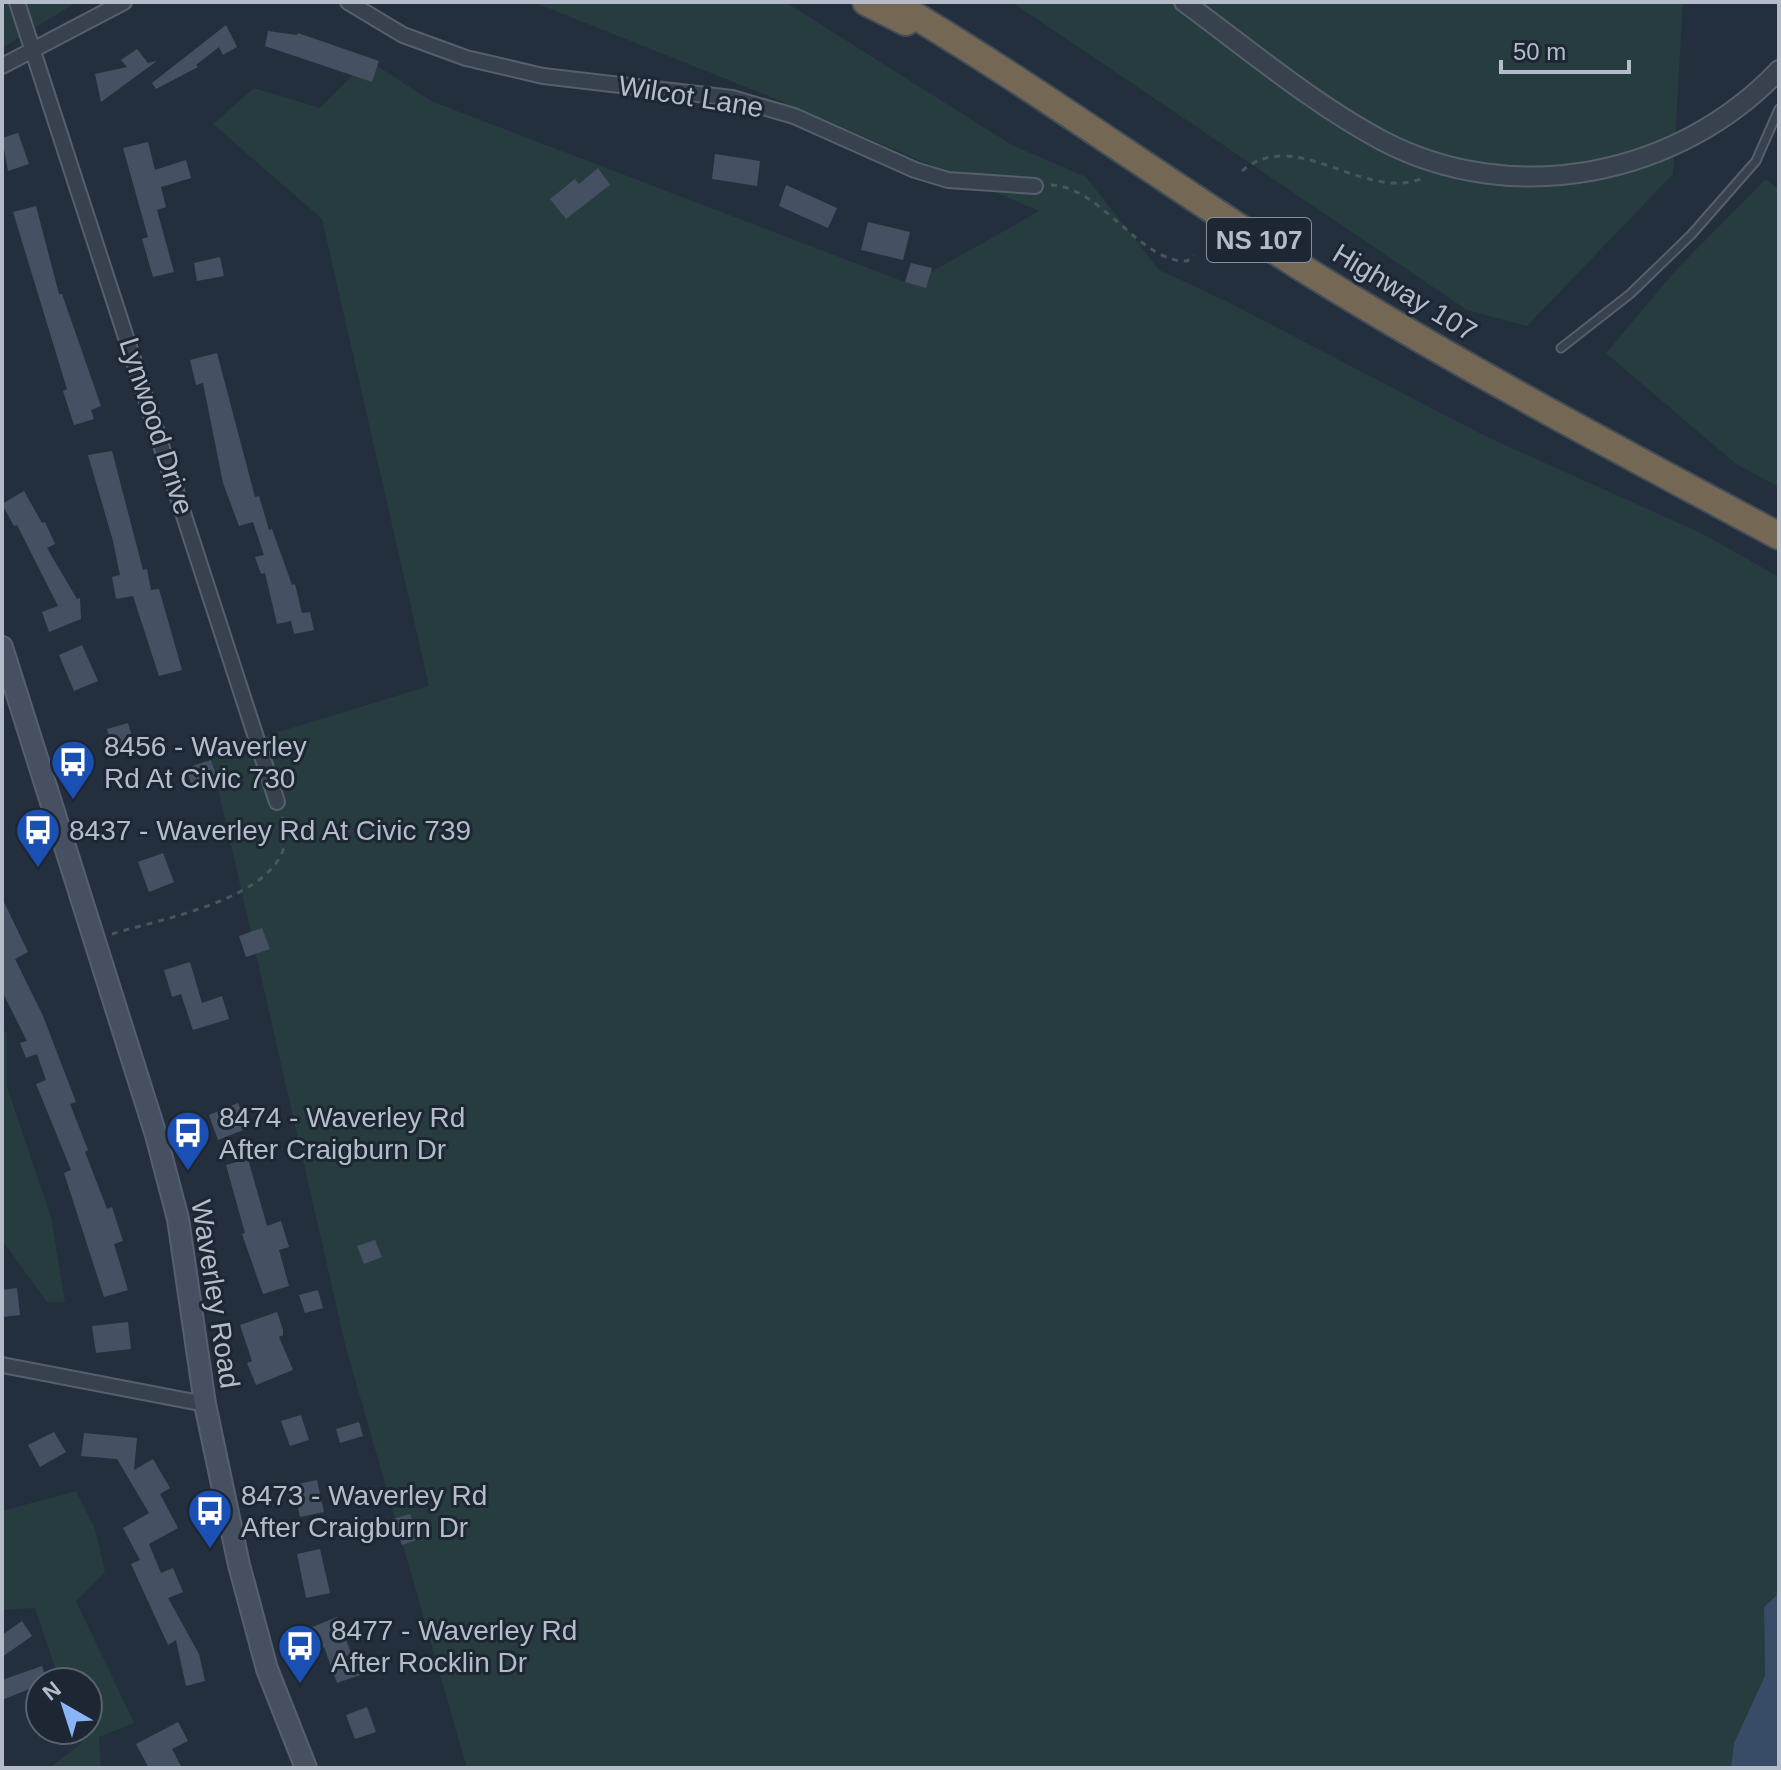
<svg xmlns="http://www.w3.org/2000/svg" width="1781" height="1770" font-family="Arial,sans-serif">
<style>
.green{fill:#263c3f}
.water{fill:#394c67}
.building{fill:#455162}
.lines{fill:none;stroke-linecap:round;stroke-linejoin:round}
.service-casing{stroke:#565f6c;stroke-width:11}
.minor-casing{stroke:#565f6c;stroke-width:18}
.tertiary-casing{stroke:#565f6c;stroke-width:22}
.secondary-casing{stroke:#565f6c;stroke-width:24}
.motorway-casing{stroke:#434c59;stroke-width:30}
.path{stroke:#44595c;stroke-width:3;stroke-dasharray:6 6;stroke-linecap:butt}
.service{stroke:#38414e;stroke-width:7}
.minor{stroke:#38414e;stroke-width:14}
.tertiary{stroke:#38414e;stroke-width:18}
.secondary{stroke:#465061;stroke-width:20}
.motorway{stroke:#746855;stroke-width:26}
.labels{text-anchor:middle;stroke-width:6;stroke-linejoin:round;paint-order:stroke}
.shield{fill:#1d2633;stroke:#878f9c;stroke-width:2}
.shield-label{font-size:26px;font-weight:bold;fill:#b4bcc9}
.street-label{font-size:28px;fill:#b4bcc9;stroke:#1d2633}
.poi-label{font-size:28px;fill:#b4bcc9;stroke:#1d2633;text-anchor:start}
</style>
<rect width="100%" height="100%" fill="#242f3e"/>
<!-- green -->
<path class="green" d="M2,2H77L2,48Z
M533,2H785L1012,145L1086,177L1159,270L1228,302L1487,437L1701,533L1779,577V1593L1764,1607L1765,1676L1734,1743L1731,1768H467L346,1348L210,753L429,686L322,219L213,124L254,88L320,108L368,60L431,101L910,284L1039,211L771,97Z
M1012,2H1683L1673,174L1527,326L1467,310Z
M1766,179L1779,190V487L1736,464L1606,353L1676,270Z
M2,1027L7,1034V1087L51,1217L65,1302H47L2,1240Z
M76,1491L95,1529L105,1572L76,1601L134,1723L99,1737L101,1768H49L81,1744L77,1730H88V1682H60L35,1608L2,1610V1511Z"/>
<!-- water -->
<path class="water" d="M1779,1593V1768H1731L1734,1743L1765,1676L1764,1607Z"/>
<!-- building -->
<path class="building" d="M226,25L237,47L223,55L219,47L196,65L198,67L156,89L152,83Z
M268,31L297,35L298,33L379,61L372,82L265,46Z
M137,49L148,63L157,61L101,102L95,74L127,67L121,60Z
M18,133L29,164L8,171L2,138Z
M148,142L155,170L186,160L191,178L161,187L166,207L157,210L174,272L153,277L142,239L148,237L123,148Z
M715,154L760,161L757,186L712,179Z
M598,168L610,185L566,219L550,199L575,179L579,184Z
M786,185L837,208L828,228L779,206Z
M36,206L59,294H62L101,406L91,410L94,419L74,425L63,391L67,389L13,212Z
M868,222L910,232L903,260L861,250Z
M220,257L224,276L197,281L194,263Z
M911,263L932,268L926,288L905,282Z
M217,353L255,497L259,496L269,530L272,529L292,585L295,584L302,613L310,612L314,630L294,634L291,621L277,624L265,573L261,574L255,557L264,555L253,522L239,526L223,483L203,383L196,385L190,360Z
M112,451L143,570L147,569L151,590L159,589L182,670L159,676L133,596L116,599L112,577L120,575L113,541L88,455Z
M24,491L42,523L45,522L55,544L47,548L77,599L80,598L81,619L49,632L42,612L58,606L17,525L14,526L2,504Z
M82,645L98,681L74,691L59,655Z
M128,723L136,750L114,756L107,729Z
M211,760L218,782L193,790L186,768Z
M163,853L174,882L149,892L138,862Z
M2,898L28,952L15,959L43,1016L76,1102L70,1104L88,1150L85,1152L107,1209L112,1207L123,1241L114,1244L128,1290L104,1297L64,1173L71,1170L36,1084L46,1080L37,1054L26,1058L20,1043L27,1041L2,991Z
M262,928L270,949L246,957L239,936Z
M190,962L202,1003L222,996L229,1019L193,1030L181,994L172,997L164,970Z
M238,1103L248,1128L218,1140L209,1115Z
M248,1159L267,1226L281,1221L289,1247L279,1250L289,1286L263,1294L242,1234L245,1233L226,1165Z
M375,1240L382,1257L364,1264L357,1246Z
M17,1288L20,1315L2,1317V1290Z
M318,1290L323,1308L305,1313L299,1295Z
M277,1312L283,1330V1335L279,1337L293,1370L256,1385L247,1363L252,1361L240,1325Z
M128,1322L131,1349L96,1353L92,1326Z
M301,1415L309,1440L290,1446L281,1421Z
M359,1422L363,1436L340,1443L336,1429Z
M54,1432L66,1452L40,1467L28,1445Z
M84,1433L137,1438L134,1470L153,1459L170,1488L160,1494L178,1528L149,1544L161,1573L173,1568L183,1592L168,1598L199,1654L205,1681L186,1686L176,1640L168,1645L131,1564L140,1560L123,1528L149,1513L117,1459L81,1456Z
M317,1480L324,1512L300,1517L293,1485Z
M410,1514L419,1539L402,1545L393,1519Z
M320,1549L330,1593L306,1598L297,1554Z
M337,1617L352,1655L358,1652L366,1673L337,1683L324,1647L313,1652L305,1630Z
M22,1621L32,1636L2,1657V1635Z
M42,1666L47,1682L2,1700V1680Z
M367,1707L376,1732L355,1739L346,1715Z
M178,1722L188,1741L172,1749L182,1768H149L136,1744Z"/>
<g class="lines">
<!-- service casing -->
<g class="service-casing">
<path id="service" d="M1561,348L1630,294L1691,235L1756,161L1779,109"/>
</g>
<!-- minor casing -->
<g class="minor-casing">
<path id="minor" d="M17,2L277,802
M348,2L403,35L466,58L543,76L732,98L794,116L915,170L948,180L1035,186
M2,66L124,2
M2,1365L205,1404"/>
</g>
<!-- tertiary casing -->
<g class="tertiary-casing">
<path id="tertiary" d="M1184,2C1248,49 1312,103 1383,141C1514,209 1679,176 1779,70"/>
</g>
<!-- secondary casing -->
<g class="secondary-casing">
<path id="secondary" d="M2,647L156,1135L178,1219L205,1404L239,1565L267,1669L306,1768"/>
</g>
<!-- motorway casing -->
<g class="motorway-casing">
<path id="motorway" d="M866,2L906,22
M892,2C1033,85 1165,182 1304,269C1458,365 1619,450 1779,536"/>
</g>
<!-- path -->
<path class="path" d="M1242,171C1289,130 1348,186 1401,183C1409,183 1417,180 1425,178
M1051,185C1102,187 1140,263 1187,261L1194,255
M112,934C162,918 310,894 282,817"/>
<!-- service -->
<use href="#service" class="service"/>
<!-- minor -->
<use href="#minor" class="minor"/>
<!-- tertiary -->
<use href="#tertiary" class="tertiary"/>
<!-- secondary -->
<use href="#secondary" class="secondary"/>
<!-- motorway -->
<use href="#motorway" class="motorway"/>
</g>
<!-- icons -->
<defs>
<g id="bus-pin" transform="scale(2.3)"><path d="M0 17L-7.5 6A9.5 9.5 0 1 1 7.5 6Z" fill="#1a4fb4" stroke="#1d2633"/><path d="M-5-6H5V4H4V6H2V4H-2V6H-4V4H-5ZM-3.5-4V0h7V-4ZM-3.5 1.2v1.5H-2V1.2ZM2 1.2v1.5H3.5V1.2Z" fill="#fff"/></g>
</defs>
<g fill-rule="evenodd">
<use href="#bus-pin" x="73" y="762"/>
<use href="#bus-pin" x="38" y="830"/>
<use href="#bus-pin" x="188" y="1133"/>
<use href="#bus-pin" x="210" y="1511"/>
<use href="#bus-pin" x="300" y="1646"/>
</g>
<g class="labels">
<!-- shield labels -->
<rect class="shield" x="1207" y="218" width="104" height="44" rx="6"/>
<g class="shield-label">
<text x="1259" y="249">NS 107</text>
</g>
<!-- street labels -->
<g class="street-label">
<text transform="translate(691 96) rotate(9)" y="10">Wilcot Lane</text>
<text transform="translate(1405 292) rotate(31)" y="10">Highway 107</text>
<text transform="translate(157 426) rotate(72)" y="10">Lynwood Drive</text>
<text transform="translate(216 1294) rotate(81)" y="10">Waverley Road</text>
</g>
<!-- poi labels -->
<g class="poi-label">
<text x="104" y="756">8456 - Waverley<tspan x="104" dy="32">Rd At Civic 730</tspan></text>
<text x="69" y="840">8437 - Waverley Rd At Civic 739</text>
<text x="219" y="1127">8474 - Waverley Rd<tspan x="219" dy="32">After Craigburn Dr</tspan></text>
<text x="241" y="1505">8473 - Waverley Rd<tspan x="241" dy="32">After Craigburn Dr</tspan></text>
<text x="331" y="1640">8477 - Waverley Rd<tspan x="331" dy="32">After Rocklin Dr</tspan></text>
</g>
</g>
<!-- border -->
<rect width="1781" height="1770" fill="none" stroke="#b4bcc9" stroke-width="8"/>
<!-- north arrow -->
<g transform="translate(64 1706) rotate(321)"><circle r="38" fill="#1d2633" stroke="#59626f" stroke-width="2"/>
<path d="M0-6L14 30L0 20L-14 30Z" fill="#8ab4f8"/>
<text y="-12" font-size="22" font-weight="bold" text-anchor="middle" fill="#b4bcc9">N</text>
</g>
<!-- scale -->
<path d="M1501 60v12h128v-12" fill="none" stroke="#b4bcc9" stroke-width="4"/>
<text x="1513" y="60" font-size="24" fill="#b4bcc9" stroke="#1d2633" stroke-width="6" paint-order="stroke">50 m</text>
</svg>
